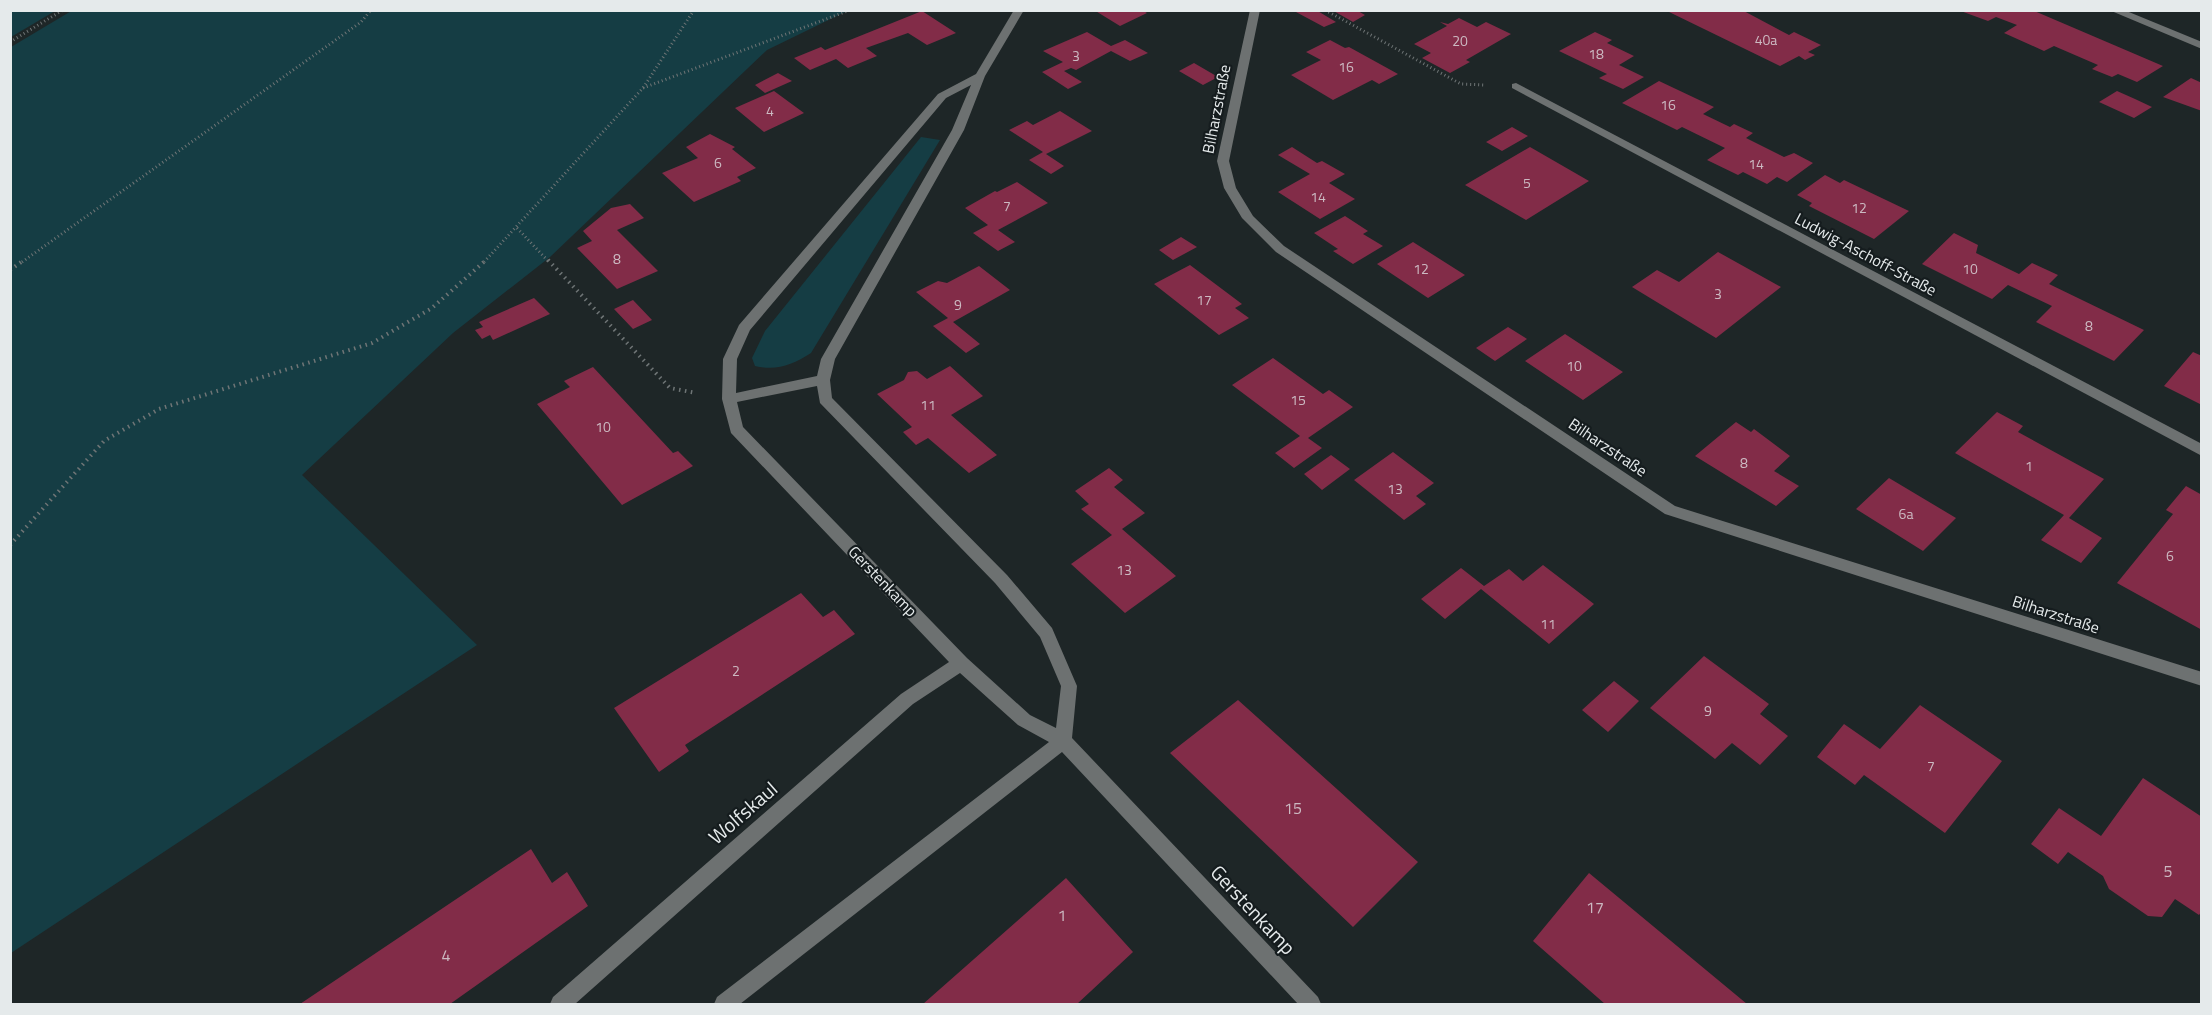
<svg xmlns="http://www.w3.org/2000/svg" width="2212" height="1015" font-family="'Titillium Web',sans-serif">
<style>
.green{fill:#153d44}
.building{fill:#822c48}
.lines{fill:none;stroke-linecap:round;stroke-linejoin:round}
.path-far1{stroke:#6f7576;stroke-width:3;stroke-dasharray:1 3;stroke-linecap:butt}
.path{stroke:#6f7576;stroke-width:4;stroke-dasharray:1.5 4.5;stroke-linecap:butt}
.minor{fill:#6d7171;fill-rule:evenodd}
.labels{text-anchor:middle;stroke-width:4.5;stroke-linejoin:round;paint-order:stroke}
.number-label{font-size:14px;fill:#ccbac2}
.street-label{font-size:16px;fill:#e5eaeb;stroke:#151c1e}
.near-number-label{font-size:16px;fill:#ccbac2}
.near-street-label{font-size:20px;fill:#e5eaeb;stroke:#151c1e}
</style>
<rect width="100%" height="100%" fill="#1e2627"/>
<!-- green -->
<path class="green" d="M11,10H55V11L11,37Z
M73,10L847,11L767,50L550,257L453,333L302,475L477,645L11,953V47Z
M921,137L940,140L811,353C792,365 777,371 755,366L752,358L765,331Z"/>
<!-- building -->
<path class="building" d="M1094,10H1142L1147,13L1120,26Z
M1299,10H1316L1336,22L1324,27L1296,12Z
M1332,10H1356L1365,15L1353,22Z
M1665,10H1742L1789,35L1794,32L1821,45L1808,52L1815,55L1805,60L1799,56L1780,66Z
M1958,10H2032L2163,66L2137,82L2118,74L2112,77L2092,69L2098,65L2054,46L2044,51L2004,33L2017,25L1996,17L1988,21Z
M922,11L956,33L927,45L908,33L866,48L877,56L848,68L836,59L810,70L794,58L821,47L825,50Z
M1459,18L1477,27L1486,22L1511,34L1466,60L1470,62L1450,73L1422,58L1431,53L1414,44L1447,26L1440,22L1448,24Z
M1087,32L1111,46L1125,40L1148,53L1130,61L1111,51L1076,70L1071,68L1064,71L1082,82L1068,89L1042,72L1063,62L1043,51Z
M1595,32L1612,40L1607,43L1634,56L1619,65L1644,77L1623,89L1599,78L1607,74L1559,51Z
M1330,40L1345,48L1349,47L1398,74L1379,84L1372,80L1333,100L1291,75L1321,60L1306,52Z
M1194,63L1218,77L1203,85L1179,71Z
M778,73L792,81L765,93L755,85Z
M2191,78L2202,83V111L2163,97Z
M1659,81L1714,107L1703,114L1730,127L1734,124L1753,133L1746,138L1784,157L1794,153L1813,163L1787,182L1777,177L1767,184L1743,172L1738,175L1707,160L1725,148L1682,127L1677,130L1622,103Z
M774,91L804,113L764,132L735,108Z
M2117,91L2135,99L2152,107L2134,118L2099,102Z
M1060,111L1092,131L1046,154L1064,166L1051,174L1029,160L1043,152L1009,130L1027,121L1033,125Z
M1512,127L1528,136L1502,151L1486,142Z
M710,134L735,147L732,149L756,168L737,177L741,181L694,202L662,173L698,158L686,147Z
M1292,147L1317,163L1322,161L1345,174L1329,183L1355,199L1320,219L1278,192L1310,174L1278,155Z
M1530,147L1589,181L1526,220L1465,185Z
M1825,175L1840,183L1844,180L1909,211L1874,239L1809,206L1812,203L1797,195Z
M1017,182L1048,203L998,230L1015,242L998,251L973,233L988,225L965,208L995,191L997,192Z
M630,204L644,218L617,230L658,271L617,289L577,248L592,241L583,231L611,208Z
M1345,216L1368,231L1363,234L1383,246L1353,264L1333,251L1338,249L1314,233Z
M1954,233L1978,245L1976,253L2019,274L2032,263L2058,275L2049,284L2144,330L2114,361L2036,322L2052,306L2008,285L1992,299L1922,264Z
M1181,237L1197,247L1173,260L1159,250Z
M1413,242L1465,275L1428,298L1377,264Z
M1718,252L1781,287L1716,338L1632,287L1657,270L1679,282Z
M1190,265L1242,304L1235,308L1249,318L1219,335L1154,284Z
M979,266L1010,290L953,322L980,344L966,353L933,326L948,318L916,292L938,281L947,283Z
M534,298L550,314L493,340L490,335L482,339L475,330L483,327L479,322Z
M633,300L652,320L633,329L614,309Z
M1508,327L1527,339L1495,361L1476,348Z
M1565,334L1623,372L1583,400L1525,361Z
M2193,352L2202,356V405L2164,386Z
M1273,358L1323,394L1329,390L1353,407L1308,438L1322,448L1294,468L1275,453L1300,436L1232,385Z
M950,366L983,396L951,415L997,455L969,473L928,438L916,445L903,432L912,427L877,394L904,380L908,372L917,371L927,379Z
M593,367L673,453L678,451L693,466L622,505L537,404L570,387L564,381Z
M1997,412L2023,426L2018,432L2104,479L2069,518L2102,538L2081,563L2041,540L2064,515L1955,453Z
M1736,422L1751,432L1754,429L1790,456L1774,471L1799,486L1776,506L1695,456Z
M1393,452L1434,483L1416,496L1426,504L1404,520L1354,480Z
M1331,455L1350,469L1322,490L1304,474Z
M1109,468L1123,480L1114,487L1145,513L1122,529L1176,576L1125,613L1071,564L1112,535L1081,509L1089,504L1075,491Z
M1889,478L1956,518L1923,551L1856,509Z
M2186,486L2202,495V630L2117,583L2173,514L2166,510Z
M1543,565L1594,604L1549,644L1481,589L1445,619L1421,599L1461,568L1484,586L1509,569L1523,581Z
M801,593L823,617L834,610L855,634L685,745L689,751L659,772L614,708Z
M1704,656L1769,704L1760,714L1788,736L1760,765L1732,743L1715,759L1650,708Z
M1614,681L1639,701L1608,732L1582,710Z
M1238,700L1418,862L1353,927L1170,753Z
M1920,705L2002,761L1945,833L1864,775L1855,785L1817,757L1844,724L1880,749Z
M2143,778L2202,817V911L2199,915L2175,899L2162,917L2148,916L2109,889L2103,876L2068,852L2058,864L2031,844L2059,808L2101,836Z
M531,849L552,883L567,872L588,906L450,1004H300Z
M1589,873L1747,1004H1605L1533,941Z
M1066,878L1133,952L1077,1004H923Z"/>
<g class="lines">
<!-- path-far1 -->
<path class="path-far1" d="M1325,10L1461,84L1485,85
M10,42L63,10
M643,88L850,10
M517,228L549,262
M22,262L361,22L371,10
M484,262L643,88L694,10"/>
<!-- path -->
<path class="path" d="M548,260L670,388L696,393
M10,270L24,260
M10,545L104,441L159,409L372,343L432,308L486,260"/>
<!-- minor -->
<path class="minor" d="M1014,10H1024L985,76L964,130L835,359L830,380L832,398L1007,575L1052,628L1077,686L1072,738L1318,997L1321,1004H1298L1062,752L740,1004H714L717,997L1049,742L1018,725L960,673L913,704L575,1004H550L553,997L901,694L949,662L731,433L722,399L723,359L739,325L938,94L976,74ZM971,85L952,130L821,359L817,376L736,393L737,359L750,330L946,98ZM817,386L820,403L995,583L1040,637L1061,686L1056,728L1030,715L967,658L743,427L737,402Z
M1250,10H1260L1229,161L1236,188L1253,216L1284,246L1675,506L2202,672V686L1665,514L1276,252L1242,218L1224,188L1217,161Z
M2109,10H2124L2202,42V49Z
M1516,83L2202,444V456L1512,88V84Z"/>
</g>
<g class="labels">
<!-- number labels -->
<g class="number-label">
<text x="1766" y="45">40a</text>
<text x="1460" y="46">20</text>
<text x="1596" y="59">18</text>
<text x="1076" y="61">3</text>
<text x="1346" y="72">16</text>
<text x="1668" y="110">16</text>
<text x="770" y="116">4</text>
<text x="718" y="168">6</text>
<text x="1756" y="169">14</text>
<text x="1527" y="188">5</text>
<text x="1318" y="202">14</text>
<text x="1007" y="211">7</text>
<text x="1859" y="213">12</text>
<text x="617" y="264">8</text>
<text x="1421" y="274">12</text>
<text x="1970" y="274">10</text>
<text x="1718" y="299">3</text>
<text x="1204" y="305">17</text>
<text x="958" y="310">9</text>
<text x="2089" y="331">8</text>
<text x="1574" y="371">10</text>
<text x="1298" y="405">15</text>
<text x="928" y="410">11</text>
<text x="603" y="432">10</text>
<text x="1744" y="468">8</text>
<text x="2029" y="471">1</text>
<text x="1395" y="494">13</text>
<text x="1906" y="519">6a</text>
<text x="2170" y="561">6</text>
<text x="1124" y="575">13</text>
<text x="1548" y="629">11</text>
<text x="736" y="676">2</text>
<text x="1708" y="716">9</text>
<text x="1931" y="771">7</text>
</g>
<!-- street labels -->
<g class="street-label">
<text transform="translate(1216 109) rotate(-79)" y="6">Bilharzstraße</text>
<text transform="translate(1866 254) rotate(28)" y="6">Ludwig-Aschoff-Straße</text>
<text transform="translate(1608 447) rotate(34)" y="6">Bilharzstraße</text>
<text transform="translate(883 581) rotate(46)" y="6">Gerstenkamp</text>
<text transform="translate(2056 614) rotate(18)" y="6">Bilharzstraße</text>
</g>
<!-- near-number labels -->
<g class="near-number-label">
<text x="1293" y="814">15</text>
<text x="2168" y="877">5</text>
<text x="1595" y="913">17</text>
<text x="1062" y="921">1</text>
<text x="446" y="961">4</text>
</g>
<!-- near-street labels -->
<g class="near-street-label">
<text transform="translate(743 813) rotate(-41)" y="7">Wolfskaul</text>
<text transform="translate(1253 910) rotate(47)" y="7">Gerstenkamp</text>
</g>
</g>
<!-- border -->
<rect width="2212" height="1015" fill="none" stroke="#e5eaeb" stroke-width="24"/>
</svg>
